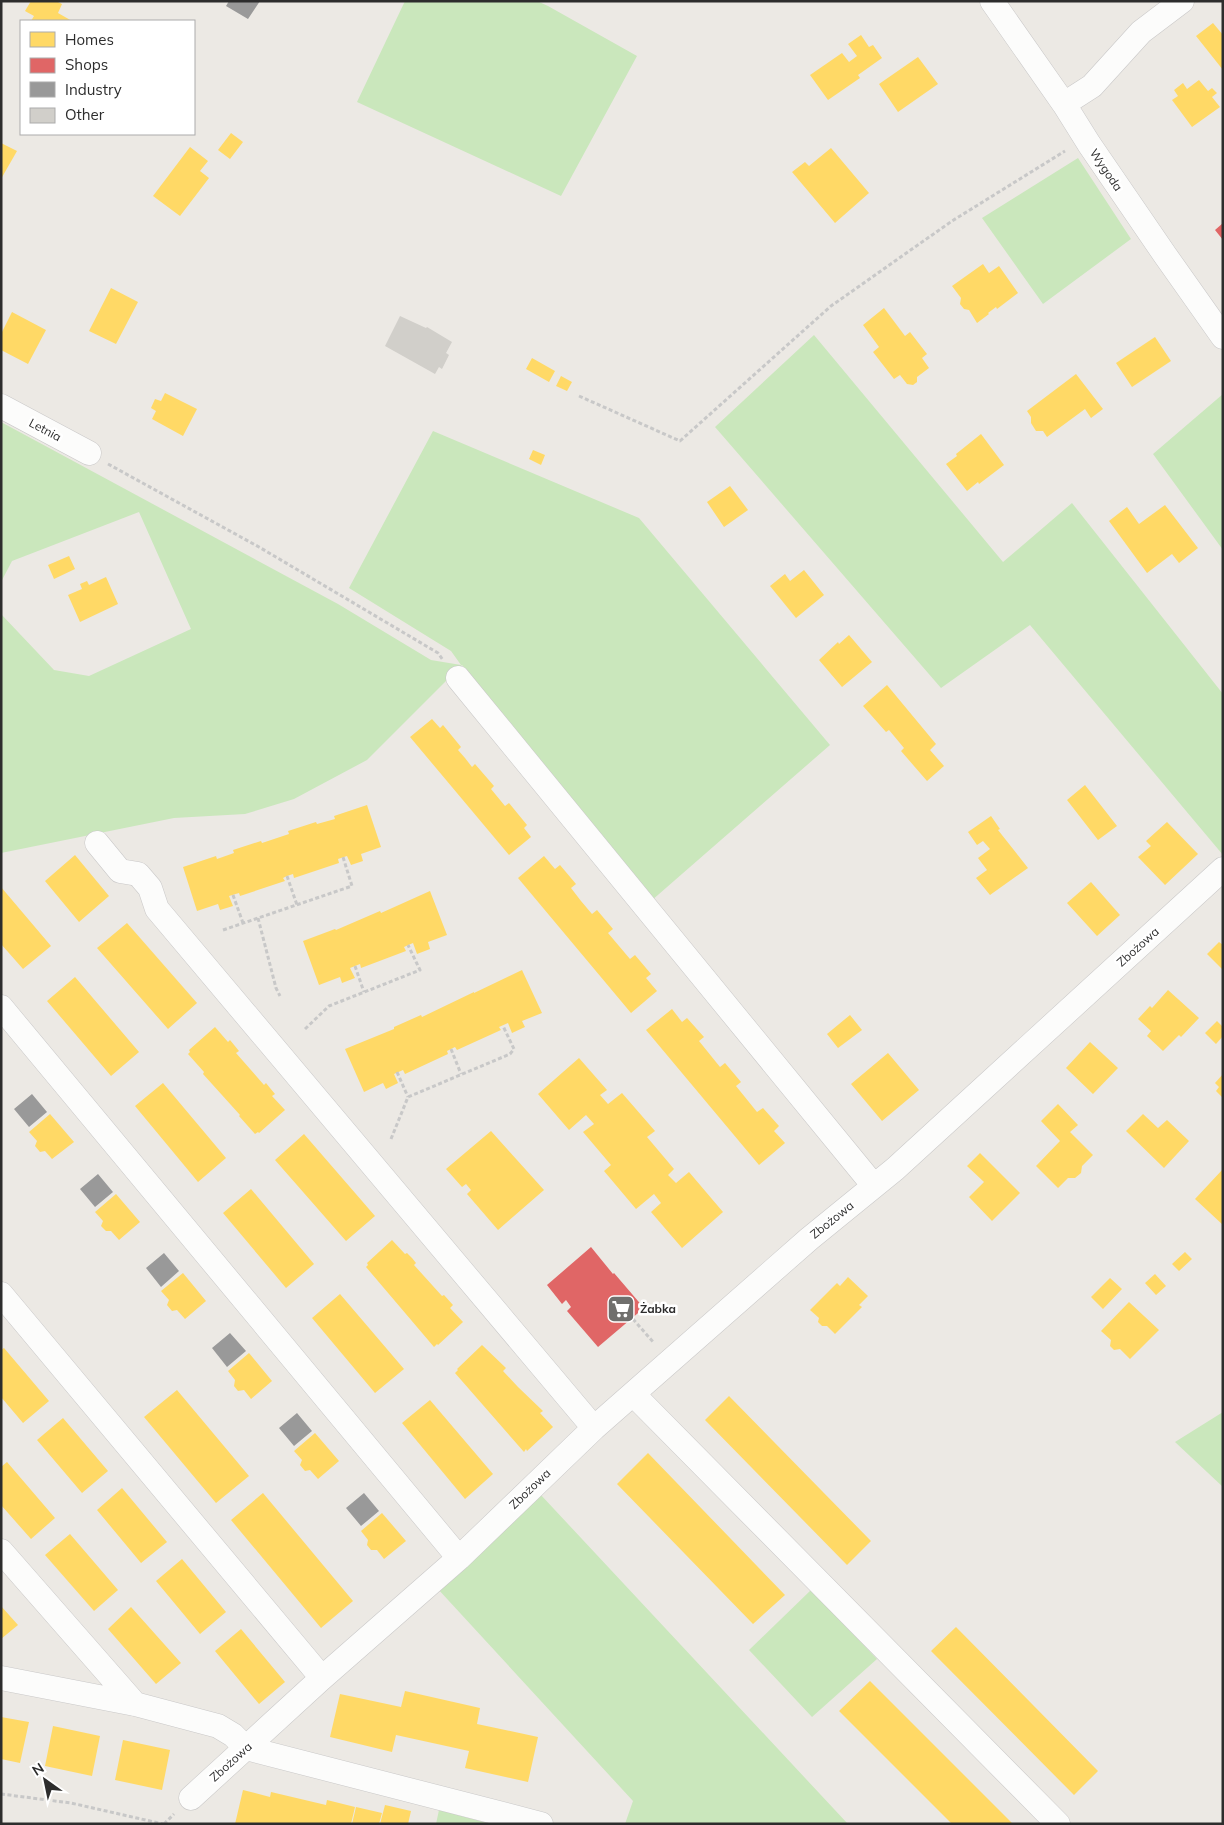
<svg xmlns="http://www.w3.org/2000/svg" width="1224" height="1825" font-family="Mulish,sans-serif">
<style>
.green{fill:#cae7bc}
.homes{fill:#ffd966}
.shops{fill:#e06666}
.industry{fill:#999}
.building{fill:#d1cfca}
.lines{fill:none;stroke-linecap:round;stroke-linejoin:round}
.minor-casing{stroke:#c9c8c8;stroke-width:25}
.path{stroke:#c8c8c8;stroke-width:3;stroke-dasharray:4 2.5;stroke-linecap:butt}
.minor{stroke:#fcfcfb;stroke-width:24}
.labels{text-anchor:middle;stroke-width:5;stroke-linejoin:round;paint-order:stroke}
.street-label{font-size:12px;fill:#2d2d2d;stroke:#fff}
.poi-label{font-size:12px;font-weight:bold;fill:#2d2d2d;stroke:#fff;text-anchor:start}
</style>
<rect width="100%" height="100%" fill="#ece9e4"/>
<!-- green -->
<path class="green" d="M405,1H537L548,6L637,56L561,196L357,102Z
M1078,158L1131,239L1043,304L982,218Z
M814,335L1003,562L1072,503L1223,694V855L1030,625L941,688L715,427Z
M1223,394V550L1153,454Z
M1,422L338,604L431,660L461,665L451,651L349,588L433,431L639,518L830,745L651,901L462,665L367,760L294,799L245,814L174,818L1,853V614L54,670L89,676L191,629L139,512L12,561L1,582Z
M1223,1412V1487L1175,1442Z
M540,1494L848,1824H625L633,1801L437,1588Z
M811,1590L877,1659L812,1717L749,1650Z
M439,1810L491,1824H436Z"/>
<!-- homes -->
<path class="homes" d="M31,1H56L62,4L58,13L72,21H31L34,16L25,11Z
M1213,23L1223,35V70L1196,36Z
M861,35L869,47L873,45L882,58L858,75L860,78L828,100L810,75L842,53L849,62L857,56L848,44Z
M918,57L938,84L898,112L879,84Z
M1199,80L1208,91L1212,88L1217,93L1212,97L1220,107L1192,127L1172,100L1178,96L1174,90L1183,83L1187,89Z
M231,133L243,142L230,159L218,150Z
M1,143L17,151L1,179Z
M190,147L208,161L200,171L209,178L180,216L153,196Z
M831,148L869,193L835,223L792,172L805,162L809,166Z
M983,264L989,273L999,266L1018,293L997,309L996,307L988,313L989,314L977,323L969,310L964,309L960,304L961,298L952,286Z
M111,288L138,302L116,344L89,331Z
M884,308L905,336L910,332L927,354L922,358L929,368L917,377V382L913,385L907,384L900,375L894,379L873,352L879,347L863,325Z
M12,312L46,330L28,364L1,350V334Z
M1155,337L1171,361L1132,387L1116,363Z
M532,358L555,371L549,382L526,369Z
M1076,374L1103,409L1091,418L1085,409L1047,437L1043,431H1036L1031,423V417L1027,411Z
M561,376L572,382L567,391L556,386Z
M165,393L197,409L183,436L152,419L156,411L151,408L155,399L161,401Z
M981,434L1004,465L979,484L978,482L967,491L946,464L957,456L956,454Z
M533,450L545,455L541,465L529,459Z
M730,486L748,510L724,527L707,502Z
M1165,505L1198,548L1179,563L1172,554L1147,573L1109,521L1127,507L1139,524Z
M69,556L75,569L54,579L48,565Z
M804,570L824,595L796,618L770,586L785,574L790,581Z
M106,577L118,604L80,622L68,595L82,589L80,584L87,581L89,585Z
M849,635L872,662L842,687L819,660L838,642L839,644Z
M887,685L936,744L930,750L944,766L927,781L901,751L904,748L889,730L886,732L863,706Z
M432,719L440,728L443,725L461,747L458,750L465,758L472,767L475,764L494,786L491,789L505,806L509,803L527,825L524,828L531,837L509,855L410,737Z
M1085,785L1117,826L1098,840L1067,800Z
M367,805L381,847L361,854L363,861L351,865L347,856L338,859L339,863L294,878L293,874L287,876L283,878L285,881L240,896L239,893L229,896L233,906L220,910L218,904L197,911L183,867L216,856L217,859L234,853L233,850L261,841L262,843L289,834L288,831L316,822L317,824L335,819L334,816Z
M991,816L1000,829L998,830L1028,868L990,895L976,878L987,870L978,858L990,849L983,841L977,845L968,832Z
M1167,822L1198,854L1165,885L1138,857L1151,846L1146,841Z
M75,855L109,896L79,922L45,881Z
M544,856L555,869L560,865L576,884L571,888L581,901L592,914L597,910L613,929L608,933L630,959L635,955L651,974L646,978L657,991L631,1013L518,878Z
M1091,882L1120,915L1097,936L1067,903Z
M1,887L51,946L23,969L1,944Z
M430,891L447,935L428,942L430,949L417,954L413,943L404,947L406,951L361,968L360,964L350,968L355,978L342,983L340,977L319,985L303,941L335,929L336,930L380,911L381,913Z
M127,923L197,1003L168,1029L97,948Z
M1219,942L1223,945V970L1207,954Z
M522,970L542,1013L522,1021L525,1027L512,1033L508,1023L499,1027L501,1030L457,1050L455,1047L447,1051L448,1054L405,1074L403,1070L394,1074L398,1083L386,1089L383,1083L364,1092L345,1049L394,1029V1027L421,1015L422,1017L474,992V993Z
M75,977L139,1052L111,1076L47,1001Z
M1168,990L1199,1018L1181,1037L1179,1035L1163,1051L1147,1036L1151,1031L1138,1019L1150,1006L1152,1008Z
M672,1009L682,1022L687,1018L704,1037L699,1041L720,1067L725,1063L741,1082L736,1086L757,1112L763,1108L779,1126L774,1131L785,1143L759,1165L646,1030Z
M850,1015L862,1030L838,1048L827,1034Z
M1217,1021L1223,1027V1036L1216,1044L1205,1033Z
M215,1027L228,1042L230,1040L239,1051L236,1053L264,1085L266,1083L270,1088L275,1094L272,1096L285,1110L259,1133L258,1132L255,1134L239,1116L240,1115L203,1074L204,1072L188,1054L190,1052L189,1050Z
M1090,1042L1118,1068L1093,1094L1066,1068Z
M888,1053L919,1090L882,1121L851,1084Z
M579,1058L607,1090L600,1095L608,1104L622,1093L655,1131L647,1137L674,1169L668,1175L676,1183L689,1172L723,1212L682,1248L651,1212L661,1203L654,1194L636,1209L604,1171L611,1165L583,1132L594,1124L586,1115L569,1130L538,1094Z
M1223,1074V1098L1216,1091L1219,1087L1215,1083Z
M163,1083L226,1158L198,1182L135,1106Z
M1058,1104L1078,1125L1070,1132L1093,1155L1082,1166L1081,1173L1075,1178H1068L1058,1188L1036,1166L1060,1141L1041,1121Z
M50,1114L74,1142L52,1159L45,1151L40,1152L35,1146L37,1141L29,1132Z
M1143,1114L1158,1128L1167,1120L1189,1141L1164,1168L1126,1131Z
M491,1131L544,1190L498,1230L467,1194L471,1190L466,1184L462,1187L446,1169Z
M304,1134L375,1216L346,1241L275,1160Z
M980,1153L1020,1193L992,1221L969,1197L984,1182L967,1166Z
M1223,1169V1225L1195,1199Z
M251,1189L314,1264L286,1288L223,1213Z
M116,1194L140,1222L119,1240L111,1231H106L101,1226L103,1221L95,1212Z
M392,1240L405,1254L407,1253L412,1258L416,1263L414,1265L442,1296L444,1295L453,1305L450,1308L463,1322L438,1345L437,1344L434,1347L366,1267L368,1265L367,1263Z
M1185,1252L1192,1259L1179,1271L1172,1264Z
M183,1273L206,1301L185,1319L177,1310L172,1311L167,1305L169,1300L161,1291Z
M1155,1274L1166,1286L1156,1295L1145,1283Z
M848,1277L868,1296L859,1305L862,1307L835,1334L827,1326H822L818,1322L819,1318L810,1310L837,1283L840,1286Z
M1110,1278L1122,1289L1103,1309L1091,1297Z
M340,1294L404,1369L375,1393L312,1318Z
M1129,1302L1159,1330L1130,1359L1120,1349L1114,1350L1110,1346L1111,1340L1101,1331Z
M482,1345L506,1368L503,1371L518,1387L543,1411L540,1413L553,1427L527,1451L526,1449L524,1452L455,1373L458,1370L457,1369Z
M4,1348L49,1401L23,1423L1,1397V1350Z
M249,1353L272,1381L251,1399L244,1390L238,1391L234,1386L235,1380L228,1371Z
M177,1390L249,1476L216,1503L144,1417Z
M729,1396L871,1541L847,1565L705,1420Z
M430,1400L493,1474L465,1499L402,1423Z
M63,1418L108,1471L82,1493L37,1440Z
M315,1433L339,1461L318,1479L310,1470L305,1471L300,1465L302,1460L294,1451Z
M648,1453L785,1595L753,1624L617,1484Z
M7,1462L55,1518L31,1539L1,1505V1467Z
M122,1488L167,1542L141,1563L97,1510Z
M263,1493L353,1601L321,1628L231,1520Z
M382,1513L406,1541L384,1559L377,1550H371L367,1545L368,1540L361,1531Z
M70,1534L118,1590L94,1611L45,1555Z
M182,1559L226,1612L200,1634L156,1581Z
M1,1606L18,1625L1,1639Z
M131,1607L181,1663L156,1684L108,1629Z
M956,1627L1098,1771L1074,1795L931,1651Z
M241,1629L285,1682L259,1704L215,1651Z
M870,1681L1013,1824H952L839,1711Z
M405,1691L480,1708L477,1724L538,1737L528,1782L465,1768L469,1751L396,1735L392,1752L330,1737L340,1694L401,1707Z
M1,1717L29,1722L20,1763L1,1759Z
M53,1726L100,1736L92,1776L45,1766Z
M123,1740L170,1750L162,1790L115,1780Z
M243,1790L270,1797L271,1792L326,1805L327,1800L355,1807L351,1824H235Z
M385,1805L411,1811L408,1824H380Z
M356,1807L382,1813L379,1824H352Z"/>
<!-- shops -->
<path class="shops" d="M1223,223V240L1215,230Z
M591,1247L613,1274L614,1273L644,1308L598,1347L567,1311L571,1307L566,1300L562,1304L547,1285Z"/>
<!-- industry -->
<path class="industry" d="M229,1H260L248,19L226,6Z
M32,1094L47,1112L29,1127L14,1109Z
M98,1174L113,1192L95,1207L80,1189Z
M164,1253L179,1271L161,1287L146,1268Z
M230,1333L246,1351L227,1367L212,1348Z
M297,1413L312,1431L294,1446L279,1428Z
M364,1493L379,1511L361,1526L346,1508Z"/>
<!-- building -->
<path class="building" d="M400,316L426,328L427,327L452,342L446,353L449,355L442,369L439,367L435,374L385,346Z"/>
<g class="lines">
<!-- minor casing -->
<g class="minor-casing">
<path id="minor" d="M992,1L1064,104L1089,144L1165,255L1223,337
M1064,104L1092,86L1141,32L1182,1
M1,406L89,453
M458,678L874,1186
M97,843L120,871L138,874L150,888L157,909L594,1428
M1,1007L459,1558
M1,1294L322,1678
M633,1394L1058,1824
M1,1551L135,1704
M1,1678L135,1704L218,1726L233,1735L246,1748L541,1824
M191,1798L322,1678L459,1558L594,1428L809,1239L895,1169L1223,869"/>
</g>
<!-- path -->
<path class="path" d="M579,396L680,441L831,306L952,221L1065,151
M108,464L259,547L438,653L443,660
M287,876L297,905
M233,895L243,923
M258,918L276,988L280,996
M223,930L352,886L343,857
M355,966L364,992
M305,1029L329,1006L420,970L408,945
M451,1049L461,1074
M397,1072L408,1097
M391,1139L408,1097L510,1054L514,1049L503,1026
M633,1319L654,1343
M1,1794L71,1803L163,1824
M164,1824L174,1814"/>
<!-- minor -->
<use href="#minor" class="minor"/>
</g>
<!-- icons -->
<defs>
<g id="supermarket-square" transform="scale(1.4375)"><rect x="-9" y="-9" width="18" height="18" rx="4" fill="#706f6d" stroke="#fff"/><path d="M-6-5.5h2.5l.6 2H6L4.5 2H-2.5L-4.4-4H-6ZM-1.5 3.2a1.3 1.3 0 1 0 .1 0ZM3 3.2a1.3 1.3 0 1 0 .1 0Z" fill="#fff"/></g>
</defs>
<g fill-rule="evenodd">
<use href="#supermarket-square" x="621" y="1309"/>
</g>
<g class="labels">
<!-- street labels -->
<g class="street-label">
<text transform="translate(1106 170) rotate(56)" y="4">Wygoda</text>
<text transform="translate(45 430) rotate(28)" y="4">Letnia</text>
<text transform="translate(1138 947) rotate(-42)" y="4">Zbożowa</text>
<text transform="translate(832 1220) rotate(-39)" y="4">Zbożowa</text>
<text transform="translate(530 1489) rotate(-44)" y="4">Zbożowa</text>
<text transform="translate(231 1762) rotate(-42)" y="4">Zbożowa</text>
</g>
<!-- poi labels -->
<g class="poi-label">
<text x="640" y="1313">Żabka</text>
</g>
</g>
<!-- border -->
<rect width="1224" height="1825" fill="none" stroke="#2d2d2d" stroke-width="5"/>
<!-- legend -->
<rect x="20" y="20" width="175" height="115" fill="#ffffff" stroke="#ababab"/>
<rect x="30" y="32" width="25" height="15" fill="#ffd966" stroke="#ababab"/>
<text x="65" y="45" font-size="15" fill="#2d2d2d">Homes</text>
<rect x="30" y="58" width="25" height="15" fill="#e06666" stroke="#ababab"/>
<text x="65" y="70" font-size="15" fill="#2d2d2d">Shops</text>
<rect x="30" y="82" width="25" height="15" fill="#999999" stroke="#ababab"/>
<text x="65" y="95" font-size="15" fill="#2d2d2d">Industry</text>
<rect x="30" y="108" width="25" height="15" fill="#d1cfca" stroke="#ababab"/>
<text x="65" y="120" font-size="15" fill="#2d2d2d">Other</text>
<!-- north arrow -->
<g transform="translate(45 1780) rotate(327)" stroke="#ffffff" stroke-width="4" paint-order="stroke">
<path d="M0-4L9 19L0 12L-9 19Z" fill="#2d2d2d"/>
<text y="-8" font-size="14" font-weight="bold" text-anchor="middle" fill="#2d2d2d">N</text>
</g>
</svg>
